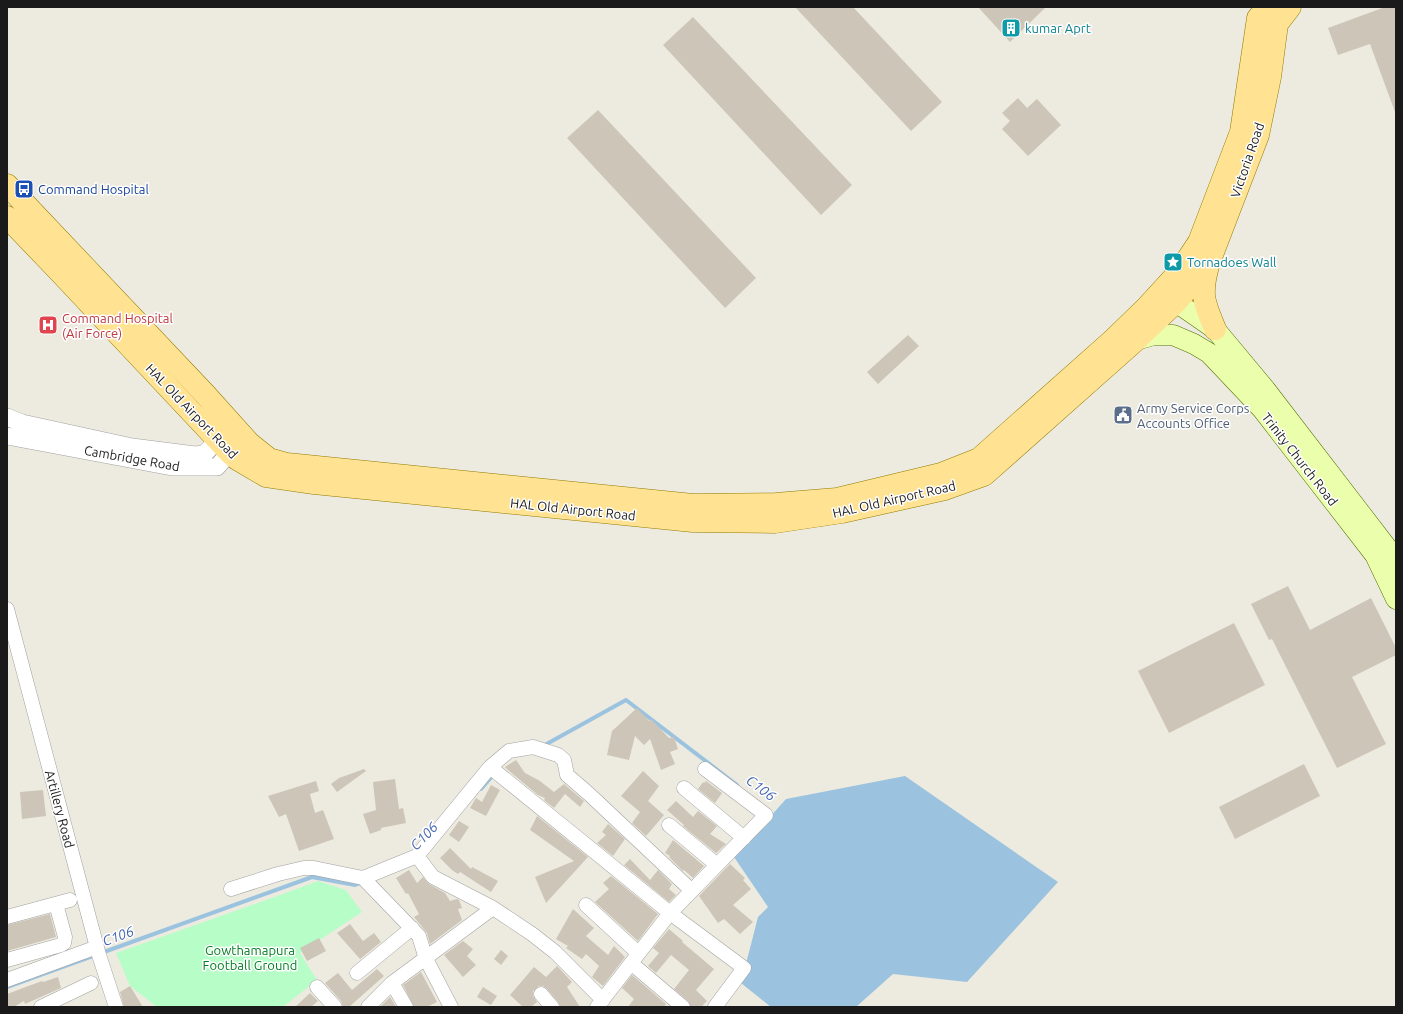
<svg xmlns="http://www.w3.org/2000/svg" width="1403" height="1014" font-family="Ubuntu,sans-serif">
<style>
.park{fill:#b6fdc8}
.water{fill:#9bc3df}
.lines{fill:none;stroke-linecap:round;stroke-linejoin:round}
.stream{stroke:#9bc3df;stroke-width:4}
.building{fill:#cdc5b8}
.minor-casing{stroke:#a1a1a1;stroke-width:15}
.tertiary-casing{stroke:#a1a1a1;stroke-width:18}
.secondary-casing{stroke:#527300;stroke-width:21}
.primary-casing{stroke:#917b00;stroke-width:23}
.minor{stroke:#fff;stroke-width:14}
.tertiary{stroke:#fff;stroke-width:17}
.secondary{stroke:#ebfeac;stroke-width:20}
.primary{stroke:#ffe392;stroke-width:22}
.labels{text-anchor:middle;stroke-width:3;stroke-linejoin:round;paint-order:stroke}
.culture-label{font-size:13px;fill:#0d838f;stroke:#fff;text-anchor:start}
.street-label{font-size:13px;fill:#1a1a1a;stroke:#fff}
.transit-label{font-size:13px;fill:#164399;stroke:#fff;text-anchor:start}
.health-label{font-size:13px;fill:#be3a42;stroke:#fff;text-anchor:start}
.service-label{font-size:13px;fill:#4e5e75;stroke:#fff;text-anchor:start}
.park-label{font-size:13px;fill:#047d23;stroke:#fff}
.water-label{font-size:14px;font-style:italic;fill:#4265af;stroke:#fff}
</style>
<rect width="100%" height="100%" fill="#edebdf"/>
<!-- park -->
<path class="park" d="M318,881L346,890L362,912L300,953L317,980L283,1007H157L130,986L116,953L280,895Z"/>
<!-- water -->
<path class="water" d="M905,776L1058,882L967,982L893,974L856,1007H771L741,983L758,917L768,907L734,857L786,799Z"/>
<g class="lines">
<!-- stream -->
<path class="stream" d="M543,746L626,700L737,785
M481,789L494,774
M7,987L312,877L355,885L363,882"/>
</g>
<!-- building -->
<path class="building" d="M795,7H853L942,102L911,131Z
M978,7H1046L1010,42Z
M1385,7H1396V111L1395,112L1370,44L1338,55L1328,28Z
M693,17L852,185L821,215L663,45Z
M1018,98L1027,108L1037,99L1061,125L1028,156L1002,129L1010,121L1002,113Z
M598,110L756,278L725,308L567,138Z
M908,335L919,346L878,384L867,372Z
M1288,586L1310,630L1371,598L1396,648V655L1352,677L1386,744L1337,768L1272,639L1269,640L1251,604Z
M1234,623L1265,685L1169,733L1138,671Z
M637,708L649,721L651,719L669,738L674,737L678,749L670,752L675,764L661,770L650,739L644,745L635,736L629,760L607,755L612,731Z
M516,760L525,773L540,781L554,792L564,784L584,801L580,807L565,794L554,808L544,800L545,798L538,795L508,770L505,767Z
M1304,764L1320,796L1235,839L1219,807Z
M364,769L366,771L337,792L331,784L339,778Z
M643,771L659,786L648,801L664,815L646,836L632,823L640,812L621,796Z
M395,779L399,809L403,808L406,823L381,828V830L370,834L363,814L376,810L373,782Z
M316,781L319,791L310,794L315,813L323,810L334,839L299,851L286,814L279,817L268,796Z
M706,781L722,793L715,803L698,789L703,782L704,783Z
M491,785L500,790L486,816L470,808L476,798L482,802Z
M43,790L46,816L22,819L20,792Z
M676,801L693,817L698,811L717,826L710,834L726,844L716,853L683,826L684,825L667,810Z
M537,816L588,857L546,903L535,877L574,861L530,830Z
M459,821L469,827L459,842L449,835Z
M608,824L625,839L613,856L597,843L606,835L602,832Z
M673,840L704,866L693,878L684,870L683,871L669,857L670,856L665,853Z
M450,848L471,869L472,867L498,881L491,892L460,872L458,874L452,870L440,858Z
M630,859L650,880L658,870L672,884L669,889L676,895L669,902L624,865Z
M730,864L745,878L743,880L751,889L733,905L753,922L740,934L724,919L718,923L699,896Z
M409,870L417,883L423,877L429,884L445,893L450,901L457,899L459,900L462,908L458,909L462,920L430,944L427,933L414,917L419,914L408,893L406,894L396,878Z
M611,876L658,914L638,941L595,902L609,889L603,883Z
M573,909L594,928L586,936L608,955L614,946L625,957L603,986L592,977L599,966L586,954L582,959L566,948L568,946L556,939Z
M50,914L56,937L7,951V925Z
M350,924L363,941L374,933L381,942L360,959L337,933Z
M669,929L683,941L682,942L714,969L696,990L707,1001L701,1007H691L688,1001L674,989L689,970L671,955L656,973L648,966L659,953L653,948Z
M319,938L326,951L307,961L300,948Z
M463,941L473,949L467,956L476,965L463,977L444,955Z
M501,950L508,956L501,965L494,959Z
M557,966L572,982L567,987L580,1007H560L558,1002L547,989L543,986H539L533,991V996L537,1002L531,1007H523L510,995L534,967L546,977Z
M377,969L384,976L349,1007H343L341,1001L325,983L338,973L352,990Z
M421,972L437,1002L427,1007H414L403,985Z
M632,975L666,1004L664,1007H628L634,999L622,988Z
M58,977L61,988L25,1004L24,1001L14,1007H7V994L42,981L43,982Z
M130,986L143,1007H124L120,992Z
M483,987L497,996L491,1005L477,997Z
M310,993L318,1001L311,1007H295Z
M390,997L396,1007H380Z"/>
<g class="lines">
<!-- minor casing -->
<g class="minor-casing">
<path id="minor" d="M7,609L99,955L116,1007
M490,767L509,751L533,747L558,755L564,760L567,775L589,794L691,890
M684,788L744,838
M669,825L717,865
M417,856L433,877L493,908L532,934L555,952L603,1000
M363,878L417,856L490,767L670,913L744,968L715,1007
M231,889L278,874L304,868H314L363,878L419,936L426,959L451,1007
M586,905L638,953
M7,917L70,900
M7,960L61,945L64,943L65,937L56,904
M631,963L683,1007
M357,973L412,928
M7,980L97,947
M392,983L406,1007
M317,987L335,1007
M541,994L552,1007
M41,1007L91,983
M368,1007L392,983L493,908
M597,1007L670,913L766,815L705,769"/>
</g>
<!-- tertiary casing -->
<g class="tertiary-casing">
<path id="tertiary" d="M7,417L22,423L132,447L195,455L204,454L218,440L224,431
M7,436L172,467H217L238,443"/>
</g>
<!-- secondary casing -->
<g class="secondary-casing">
<path id="secondary" d="M1163,293L1215,329L1265,389L1388,549L1396,566
M1136,340L1154,335H1173L1194,344L1209,353L1262,409L1375,555L1396,599"/>
</g>
<!-- primary casing -->
<g class="primary-casing">
<path id="primary" d="M7,185L205,394L249,443L269,459L287,464L693,505L776,504L837,499L941,474L979,459L1114,339L1146,308L1179,272L1199,242L1241,132L1258,18L1269,7
M7,217L59,271L230,453L237,459L266,476L314,483L693,521L775,522L842,512L945,489L984,475L1136,340L1176,302L1208,265L1258,135L1270,77L1277,24L1290,7
M1208,266C1200,296 1204,302 1215,329"/>
</g>
<!-- minor -->
<use href="#minor" class="minor"/>
<!-- tertiary -->
<use href="#tertiary" class="tertiary"/>
<!-- secondary -->
<use href="#secondary" class="secondary"/>
<!-- primary -->
<use href="#primary" class="primary"/>
</g>
<!-- icons -->
<defs>
<g id="building-square" transform="scale(1)"><rect x="-9" y="-9" width="18" height="18" rx="4" fill="#0f9aa8" stroke="#fff"/><path d="M-4-6H4V6H1V3H-1V6H-4ZM-2.5-4.3h1.7v1.8h-1.7ZM.8-4.3h1.7v1.8H.8ZM-2.5-1h1.7V.8h-1.7ZM.8-1h1.7V.8H.8Z" fill="#fff"/></g>
<g id="bus-square" transform="scale(1)"><rect x="-9" y="-9" width="18" height="18" rx="4" fill="#1a4fb4" stroke="#fff"/><path d="M-5-6H5V4H4V6H2V4H-2V6H-4V4H-5ZM-3.5-4V0h7V-4ZM-3.5 1.2v1.5H-2V1.2ZM2 1.2v1.5H3.5V1.2Z" fill="#fff"/></g>
<g id="sight-square" transform="scale(1)"><rect x="-9" y="-9" width="18" height="18" rx="4" fill="#0f9aa8" stroke="#fff"/><path d="M0-6L1.8-2.2L6-1.7L2.9 1.2L3.7 5.4L0 3.3L-3.7 5.4L-2.9 1.2L-6-1.7L-1.8-2.2Z" fill="#fff"/></g>
<g id="hospital-square" transform="scale(1)"><rect x="-9" y="-9" width="18" height="18" rx="4" fill="#e0444e" stroke="#fff"/><path d="M-5-5h3v3.5h4V-5h3V5h-3V1.5h-4V5h-3Z" fill="#fff"/></g>
<g id="civic-square" transform="scale(1)"><rect x="-9" y="-9" width="18" height="18" rx="4" fill="#5c6f8a" stroke="#fff"/><path d="M-.6-6.5H3V-4.5H.6V-3L4-1V1h2V6H-6V1h2V-1L-.6-3ZM-1.2 2.5V6h2.4V2.5Z" fill="#fff"/></g>
</defs>
<g fill-rule="evenodd">
<use href="#building-square" x="1011" y="28"/>
<use href="#bus-square" x="24" y="189"/>
<use href="#sight-square" x="1173" y="262"/>
<use href="#hospital-square" x="48" y="325"/>
<use href="#civic-square" x="1123" y="415"/>
</g>
<g class="labels">
<!-- culture labels -->
<g class="culture-label">
<text x="1025" y="33">kumar Aprt</text>
<text x="1187" y="267">Tornadoes Wall</text>
</g>
<!-- street labels -->
<g class="street-label">
<text transform="translate(1247 160) rotate(-71)" y="5">Victoria Road</text>
<text transform="translate(192 411) rotate(46)" y="5">HAL Old Airport Road</text>
<text transform="translate(132 458) rotate(10)" y="5">Cambridge Road</text>
<text transform="translate(1300 459) rotate(52)" y="5">Trinity Church Road</text>
<text transform="translate(894 499) rotate(-13)" y="5">HAL Old Airport Road</text>
<text transform="translate(573 509) rotate(6)" y="5">HAL Old Airport Road</text>
<text transform="translate(60 809) rotate(75)" y="5">Artillery Road</text>
</g>
<!-- transit labels -->
<g class="transit-label">
<text x="38" y="194">Command Hospital</text>
</g>
<!-- health labels -->
<g class="health-label">
<text x="62" y="323">Command Hospital<tspan x="62" dy="15">(Air Force)</tspan></text>
</g>
<!-- service labels -->
<g class="service-label">
<text x="1137" y="413">Army Service Corps<tspan x="1137" dy="15">Accounts Office</tspan></text>
</g>
<!-- park labels -->
<g class="park-label">
<text x="250" y="955">Gowthamapura<tspan x="250" dy="15">Football Ground</tspan></text>
</g>
<!-- water labels -->
<g class="water-label">
<text transform="translate(761 788) rotate(37)" y="5">C106</text>
<text transform="translate(424 836) rotate(-46)" y="5">C106</text>
<text transform="translate(118 936) rotate(-20)" y="5">C106</text>
</g>
</g>
<!-- border -->
<rect width="1403" height="1014" fill="none" stroke="#1a1a1a" stroke-width="16"/>
</svg>
